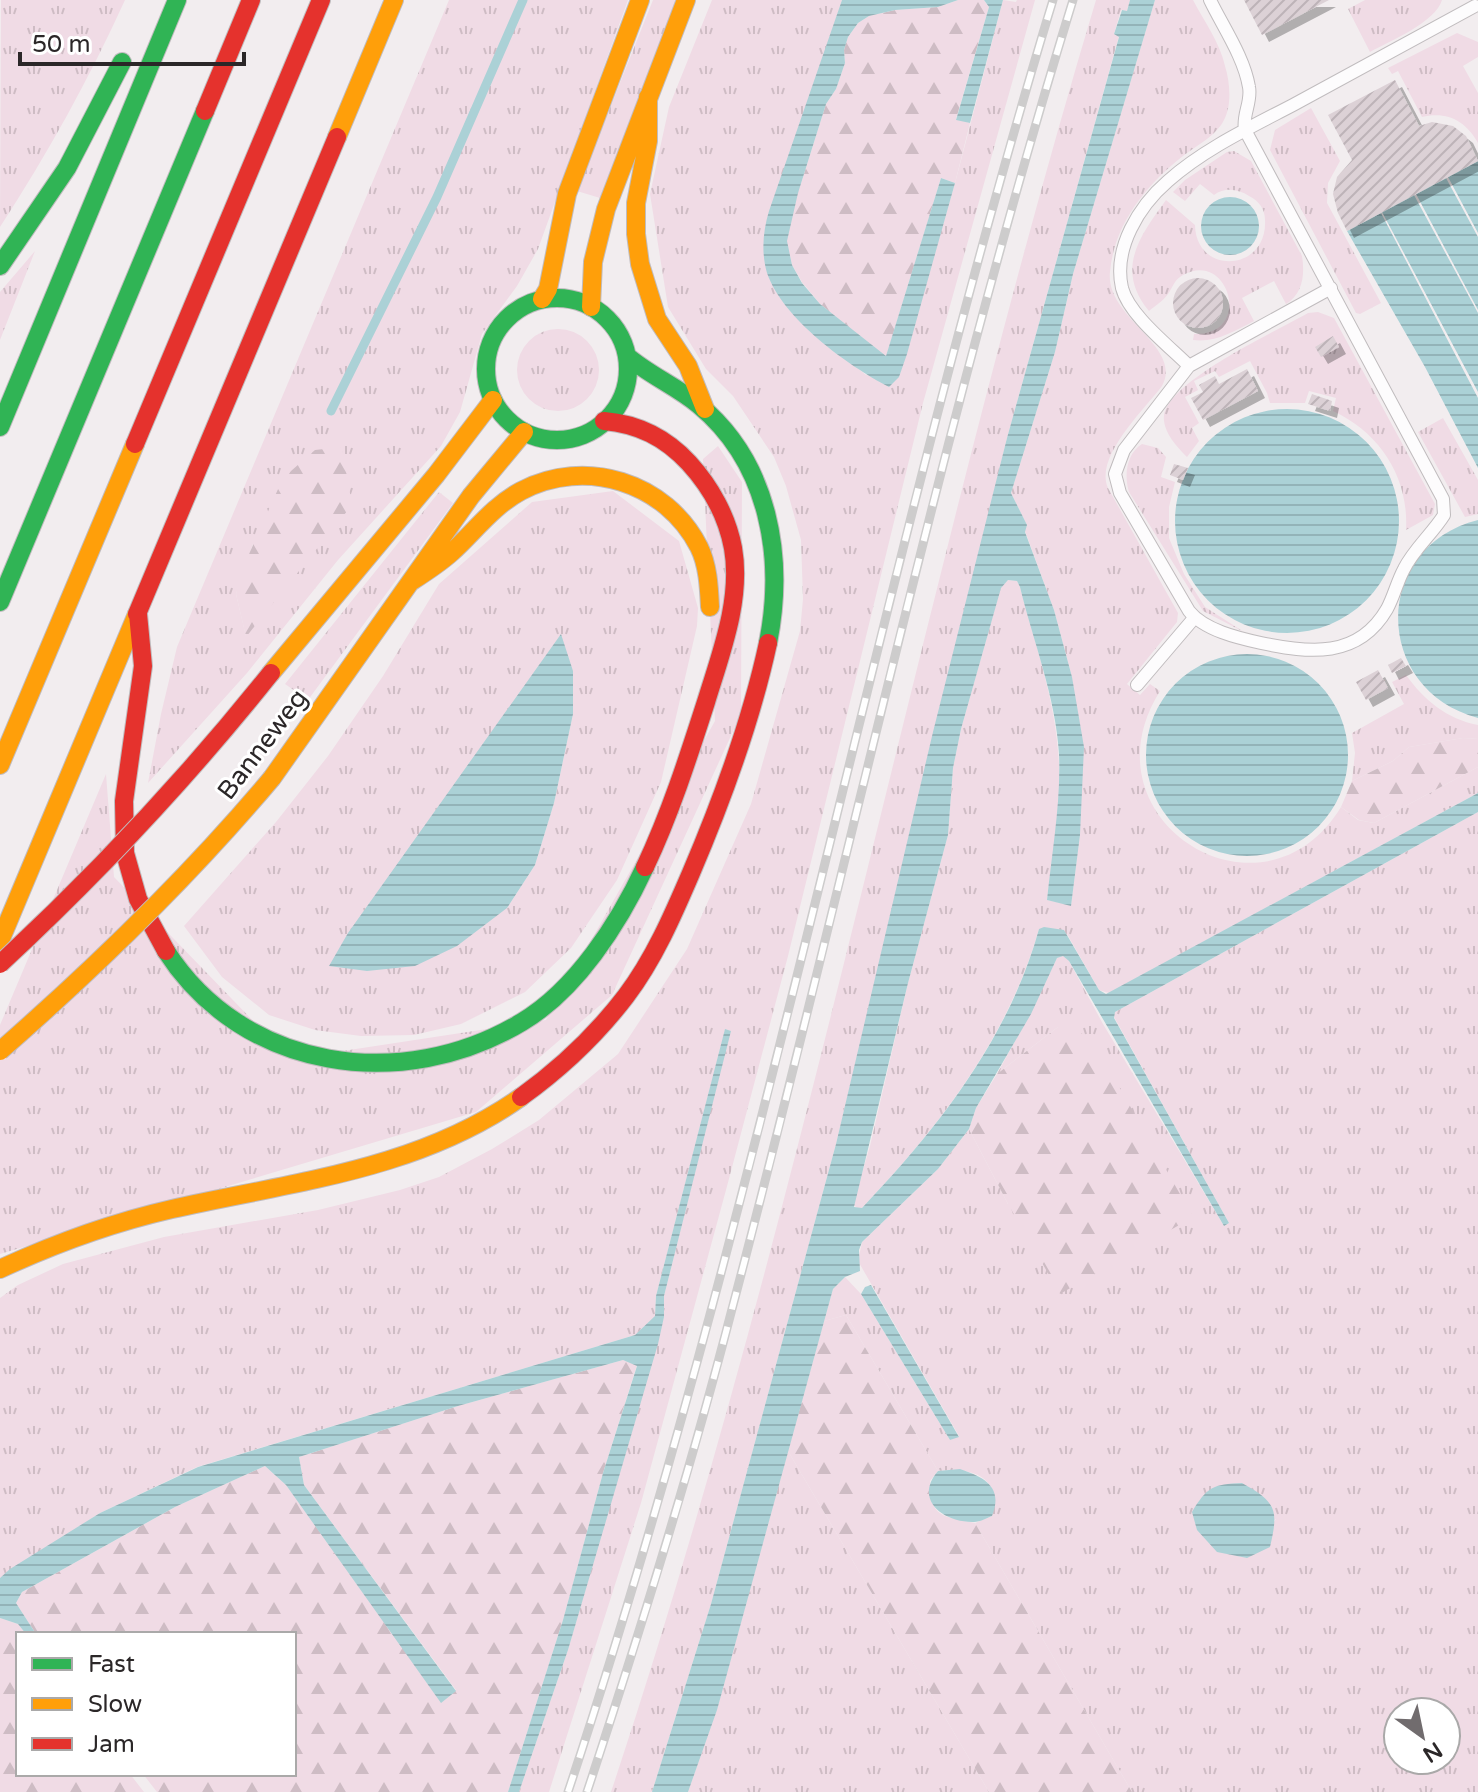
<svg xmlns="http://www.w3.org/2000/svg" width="1478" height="1792" font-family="'Varela Round',sans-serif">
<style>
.grass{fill:url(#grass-tufts);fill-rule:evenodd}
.forest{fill:url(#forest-firs)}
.water{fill:url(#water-rules)}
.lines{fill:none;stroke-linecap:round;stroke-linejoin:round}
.stream{stroke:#abd1d6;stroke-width:9}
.building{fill:url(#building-hatch);filter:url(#shadow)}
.lane-casing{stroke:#c0bcbe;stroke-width:14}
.fast-casing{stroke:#c0bcbe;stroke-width:20}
.slow-casing{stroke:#c0bcbe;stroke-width:20}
.jam-casing{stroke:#c0bcbe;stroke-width:20}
.lane{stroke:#fdfcfd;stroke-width:12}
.fast{stroke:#30b455;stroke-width:18}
.slow{stroke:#ff9f0a;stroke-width:18}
.jam{stroke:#e5322d;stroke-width:18}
.rail-casing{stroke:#cdcccc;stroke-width:9}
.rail{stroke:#fff;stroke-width:6;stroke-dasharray:18;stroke-linecap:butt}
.slow-bridge-casing{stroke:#c0bcbe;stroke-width:20;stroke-linecap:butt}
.jam-bridge-casing{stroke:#c0bcbe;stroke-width:20;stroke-linecap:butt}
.slow-bridge{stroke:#ff9f0a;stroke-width:18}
.jam-bridge{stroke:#e5322d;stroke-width:18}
.labels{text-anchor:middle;stroke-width:6;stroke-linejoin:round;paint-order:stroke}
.street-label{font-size:26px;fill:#2b2728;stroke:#fff}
</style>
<defs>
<pattern id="grass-tufts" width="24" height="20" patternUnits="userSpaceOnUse" patternTransform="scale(2)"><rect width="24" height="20" fill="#f0dbe5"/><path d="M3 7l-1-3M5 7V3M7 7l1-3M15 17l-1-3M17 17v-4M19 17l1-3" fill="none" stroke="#cebcc4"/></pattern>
<pattern id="forest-firs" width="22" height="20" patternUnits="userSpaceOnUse" patternTransform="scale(2)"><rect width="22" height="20" fill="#f0dbe5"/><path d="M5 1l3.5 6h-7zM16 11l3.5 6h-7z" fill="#cebcc4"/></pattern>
<pattern id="water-rules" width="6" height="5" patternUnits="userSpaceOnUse" patternTransform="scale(2)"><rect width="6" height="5" fill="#abd1d6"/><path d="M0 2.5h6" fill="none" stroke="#93b3b8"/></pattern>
<pattern id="building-hatch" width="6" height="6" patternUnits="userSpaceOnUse" patternTransform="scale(2)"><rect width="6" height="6" fill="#dcd1d6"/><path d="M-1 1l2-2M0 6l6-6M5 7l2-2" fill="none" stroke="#bdb3b8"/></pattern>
<filter id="shadow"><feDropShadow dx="7" dy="7" stdDeviation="0" flood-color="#0004"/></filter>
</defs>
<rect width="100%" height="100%" fill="#f2edef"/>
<!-- grass -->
<path class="grass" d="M1,0H125C89,79 47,155 0,227Z
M449,0H628L538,249L517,286L482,334L460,412L441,446L338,560L247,673L148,783L161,714L177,647ZM253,544L246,636L236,594Z
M653,0H676L600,198L577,191Z
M712,0H842L817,77L783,302L802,322L866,375L899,377L955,183L1003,0L1016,2L1017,0H1035L923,403L788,956L726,1190L641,1503L549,1792H519L568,1650L664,1317V1296L730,1031L725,1030L656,1296L655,1317L635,1335L197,1467L100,1513L0,1578V1298L18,1285L63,1264L164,1237L318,1210L400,1190L439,1177L492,1149L539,1120L618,1054L687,949L751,804L800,631L803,599L801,540L786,486L774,457L733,396L706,369L668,307L650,194L669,107Z
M1096,0H1130L1127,11L1121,10L1114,34L1119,36L1007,438L836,1144L711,1604L652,1792H611C807,1204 918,593 1096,0Z
M1155,0H1193C1204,21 1220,43 1225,66C1230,82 1232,105 1224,120C1216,136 1197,145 1183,156C1147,184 1114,224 1110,272C1105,318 1184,346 1162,386C1144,410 1094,457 1108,488L1178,613L1177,622L1127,684L1140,695L1150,684L1160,691C1079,820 1263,935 1341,807L1358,820L1374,823L1478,767V793L1109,993L1099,990L1067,934L1039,929C1008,1038 938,1128 862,1208L858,1209L853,1204L870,1146L908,983L948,835L953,768L961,729L1001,587L1008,580L1017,581L1020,587C1034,640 1054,696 1058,751C1063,800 1053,851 1047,900L1071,905L1080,835L1072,677L1054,610L1025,531L1027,525L1011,493L1055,352L1073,274Z
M1365,0H1442C1436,22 1390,41 1370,52L1348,9Z
M1457,33L1478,42V57L1463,66L1478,93V143C1466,121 1447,111 1422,117L1398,71L1392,74L1388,68Z
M1311,108L1340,161L1328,183L1327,203L1381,303L1360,314L1356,313L1270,150L1275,130Z
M1234,151L1251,161L1302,256C1305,274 1303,294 1286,304L1274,281L1242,298L1254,321C1235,331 1215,343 1193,340L1194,334C1254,336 1229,249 1183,275C1174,280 1173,287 1168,294C1163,301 1155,306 1149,311C1115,270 1139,237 1166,200L1195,225C1196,276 1268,272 1265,220C1265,209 1259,201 1249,196C1238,189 1225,187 1214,195L1200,184L1185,201L1173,192L1185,180L1227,152Z
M35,251L0,340V292Z
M1318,312L1334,318L1435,504L1433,515L1406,530C1409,477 1380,433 1333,411L1336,398L1309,391L1305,403H1270L1267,393L1250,361L1219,377L1215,371L1194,381L1198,390L1185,397L1199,423L1192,428L1199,441L1187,457C1177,447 1162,431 1164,415C1171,379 1277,331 1308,313Z
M517 370a41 41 0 1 1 82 0a41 41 0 1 1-82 0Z
M1443,418L1478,480V514L1465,517L1418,432Z
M1142,444L1158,448L1166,457L1161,477L1175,482L1169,507V538L1184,574L1205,607L1244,632L1203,611L1129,492C1124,476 1126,454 1142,444Z
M718,446L742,482L741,714L612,995L476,1112L0,1254V1025L106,774L114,877L290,1059L546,1020L715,721L703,459Z
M613,491L679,541L698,608L697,626L661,782L617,880L571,948L525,992L461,1024L414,1035L361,1036L315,1030L269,1015L222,977L184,926L276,822L328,756L383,676L439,584L532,502ZM573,714L554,803L535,865L507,908Z
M439,492L453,503L308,700L285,684Z
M1406,675C1424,700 1447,719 1478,725V739L1463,738L1409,747L1393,761L1352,781L1355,753L1352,733L1404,704L1392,682Z
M1478,812V1792H1132L975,1523L992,1516C993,1508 995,1496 992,1489C983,1469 956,1469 938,1471L846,1315L824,1321L833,1289L845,1277L861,1294L950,1440L959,1436L858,1261L862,1242L938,1169L969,1129L1008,1204L1058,1027L997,1074L1030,1014L1057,958L1063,955L1069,961L1103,1024L1224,1226L1229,1223L1114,1017L1115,1012ZM1276,1519L1247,1558L1217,1551ZM1398,1712H1446V1760H1398Z
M788,1451L989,1792H688L717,1709Z"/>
<!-- forest -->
<path class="forest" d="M958,0H984L989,7L956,119L970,123L955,183L941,178L886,357L820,304L802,282L792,265L787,241L798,193L826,104L836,89L845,63L844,50L848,37L858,23L869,16L895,10L938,7Z
M342,447L352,505L246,637L236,594L241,572L283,478L315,450Z
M1463,738L1478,739V767L1374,823L1359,820L1341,807L1352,781L1393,761L1409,747Z
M1058,1027L1071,1028L1092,1039L1193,1217L1060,1294L1008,1204L969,1129L976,1108L997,1074Z
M846,1315L938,1471L930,1481C930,1518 942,1516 975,1523L1132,1792H989L788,1451L824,1321Z
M623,1360L637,1365L603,1473L563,1620L508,1792H157L143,1774H294V1634H36L16,1603L22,1592L175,1507L265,1466L286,1485L442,1702L456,1690L304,1485L299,1457L458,1406Z
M0,1618L18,1624L26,1634H18V1774H130L144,1792H0Z"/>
<!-- water -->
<path class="water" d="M842,0H958L938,7L895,10L869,16L858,23L848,37L844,50L845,63L836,89L826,104L798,193L787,241L792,265L802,283L820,304L886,356L941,178L955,183L907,354L899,377L889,387C847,365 783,319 767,273C761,252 763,231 769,211Z
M984,0H1003L970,123L956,120L989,7Z
M1130,0H1155L1073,274L1055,352L1011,493L1027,525L1025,532L1054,610L1072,677L1084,747L1080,835L1071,906L1047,900C1052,851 1061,803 1059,754C1056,698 1033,641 1020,587L1017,581L1008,580L1001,588L961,729L953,768L948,835L908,983L854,1207L862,1208C938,1128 1009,1038 1039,929L1044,927L1064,930L1099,990L1106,994L1478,793V812L1115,1012L1114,1018L1229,1223L1224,1226L1069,961L1063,956L1057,958L1031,1014L976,1108L969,1129L938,1169L862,1242L859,1250L860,1271L845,1277L833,1289L717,1710L688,1792H652L711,1604L836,1144L933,732L1007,438L1119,37L1114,34L1122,10L1127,11Z
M1478,161V233L1448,177Z
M1446,178L1478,237V310L1416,194Z
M1414,195L1478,313V392L1382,212Z
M1201 226a29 29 0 1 1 58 0a29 29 0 1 1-58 0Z
M1381,213L1478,398V468L1425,367L1347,231Z
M1175 521a112 112 0 1 1 224 0a112 112 0 1 1-224 0Z
M1478,520V718C1372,690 1371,547 1478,520Z
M561,634L573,671V714L554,803L535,865L507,908L457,946L415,966L367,971L329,966L348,933Z
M1146 755a101 101 0 1 1 202 0a101 101 0 1 1-202 0Z
M725,1029L731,1031L664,1296V1317L658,1344L568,1650L519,1792H508L563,1620L603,1473L637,1366L623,1360L458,1406L299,1457L304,1485L456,1691L441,1703L286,1485L265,1466L175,1507L22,1592L16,1603L36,1634H26L18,1624L0,1618V1578L10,1569L100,1513L198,1467L635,1335L655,1316L656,1296Z
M871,1285L959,1437L950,1440L861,1294L865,1287Z
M960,1469C983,1477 1004,1486 992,1516C987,1518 980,1522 974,1522C944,1523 913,1500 938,1471Z
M1242,1483C1276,1502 1279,1509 1270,1547L1247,1558L1217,1552L1197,1530L1192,1512C1207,1487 1213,1484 1242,1483Z"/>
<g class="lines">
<!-- stream -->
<path class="stream" d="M331,411L437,197L523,0"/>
</g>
<!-- building -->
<path class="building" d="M1244,0H1329L1262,35Z
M1395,80L1419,126L1432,122L1453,126L1466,136L1478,161L1347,231L1338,213L1333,194L1337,177L1352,160L1328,115Z
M1173 303a25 25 0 1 1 50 0a25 25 0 1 1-50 0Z
M1333,336L1339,347L1321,357L1315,347Z
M1247,369L1258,391L1203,420L1191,398L1203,392L1199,385L1215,376L1219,384Z
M1312,394L1332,401L1330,411L1308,404Z
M1174,464L1188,468L1183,480L1170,475Z
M1401,658L1406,666L1392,673L1388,665Z
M1378,670L1388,688L1366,700L1356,682Z"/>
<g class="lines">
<!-- lane casing -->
<g class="lane-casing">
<path id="lane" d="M1331,288L1189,366C1169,346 1129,315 1122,288C1113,248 1139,206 1168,181C1204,149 1251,127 1293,105C1353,72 1414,39 1475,6
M1189,366L1124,450L1115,474L1120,493L1189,611C1204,630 1238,638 1261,643C1309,653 1358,659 1387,609C1394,596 1397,582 1404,569C1414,549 1432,534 1444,515L1443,499L1245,130C1242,115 1252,102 1249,87C1244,57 1223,27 1210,0
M1137,685L1195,617"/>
</g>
<!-- fast casing -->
<g class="fast-casing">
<path id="fast" d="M0,266L67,168L122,62
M486 369a71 71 0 1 1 142 0a71 71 0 1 1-142 0Z
M627,356C649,375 676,386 699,405C769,463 785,557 768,643
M0,427L177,0
M0,602L205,111
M166,951C243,1071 403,1094 522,1022C576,990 619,923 645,867"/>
</g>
<!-- slow casing -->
<g class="slow-casing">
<path id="slow" d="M648,97V141L636,203V234L640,264L657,319L688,366L705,409
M337,137L394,0
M542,299L548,289L567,194L640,0
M591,307L593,262L606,209L686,0
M412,581C426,572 440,563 452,552C474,532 493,506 521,491C585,457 666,482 699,547C708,565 709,587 710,607
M271,673L436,475L493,400
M0,765L135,444
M272,778L471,496L524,432
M0,941L137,614
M0,1269C56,1243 111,1223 172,1209C292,1182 418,1170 521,1097"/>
</g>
<!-- jam casing -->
<g class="jam-casing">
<path id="jam" d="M205,111L251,0
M604,421C638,424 665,437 689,463C710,486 727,516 733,548C742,599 721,653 706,702C688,758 670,814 645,867
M135,444L321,0
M137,614L337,137
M138,614L143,666L124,801L125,853L138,899L166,951
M521,1097C560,1069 597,1034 626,996C654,959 673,915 691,873C723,798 751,722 768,643"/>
</g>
<!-- lane -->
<use href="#lane" class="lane"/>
<!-- fast -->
<use href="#fast" class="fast"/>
<!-- slow -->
<use href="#slow" class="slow"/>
<!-- jam -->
<use href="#jam" class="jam"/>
<!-- rail casing -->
<g class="rail-casing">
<path id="rail" d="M568,1792C764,1204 873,592 1053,0
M587,1792C640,1632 690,1472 732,1309C847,873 940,431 1073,0"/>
</g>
<!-- rail -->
<use href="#rail" class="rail"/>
<!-- slow-bridge casing -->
<g class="slow-bridge-casing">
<path id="slow-bridge" d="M0,1051C97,966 189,877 272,778"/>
</g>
<!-- jam-bridge casing -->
<g class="jam-bridge-casing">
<path id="jam-bridge" d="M0,964C98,873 188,777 271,673"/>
</g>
<!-- slow-bridge -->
<use href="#slow-bridge" class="slow-bridge"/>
<!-- jam-bridge -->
<use href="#jam-bridge" class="jam-bridge"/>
</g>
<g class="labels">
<!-- street labels -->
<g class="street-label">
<text transform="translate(262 744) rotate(-53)" y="9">Banneweg</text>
</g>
</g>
<!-- legend -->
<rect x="16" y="1632" width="280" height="144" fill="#ffffff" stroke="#aaa9a9" stroke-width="2"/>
<rect x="32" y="1658" width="40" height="12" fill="#30b455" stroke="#aaa9a9" stroke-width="2"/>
<text x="88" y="1672" font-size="24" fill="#2b2728">Fast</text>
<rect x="32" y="1698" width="40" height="12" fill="#ff9f0a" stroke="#aaa9a9" stroke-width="2"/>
<text x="88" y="1712" font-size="24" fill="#2b2728">Slow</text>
<rect x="32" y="1738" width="40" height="12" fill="#e5322d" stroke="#aaa9a9" stroke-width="2"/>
<text x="88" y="1752" font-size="24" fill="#2b2728">Jam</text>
<!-- north arrow -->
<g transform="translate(1422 1736) rotate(147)"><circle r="38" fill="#ffffff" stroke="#aaa9a9" stroke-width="2"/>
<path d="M0-6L14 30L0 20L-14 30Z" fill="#716c6e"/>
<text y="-12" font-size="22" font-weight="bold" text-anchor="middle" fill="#2b2728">N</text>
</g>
<!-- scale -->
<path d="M20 52v12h224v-12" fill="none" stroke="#2b2728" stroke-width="4"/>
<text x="32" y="52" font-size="24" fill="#2b2728" stroke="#ffffff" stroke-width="6" paint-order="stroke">50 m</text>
</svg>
